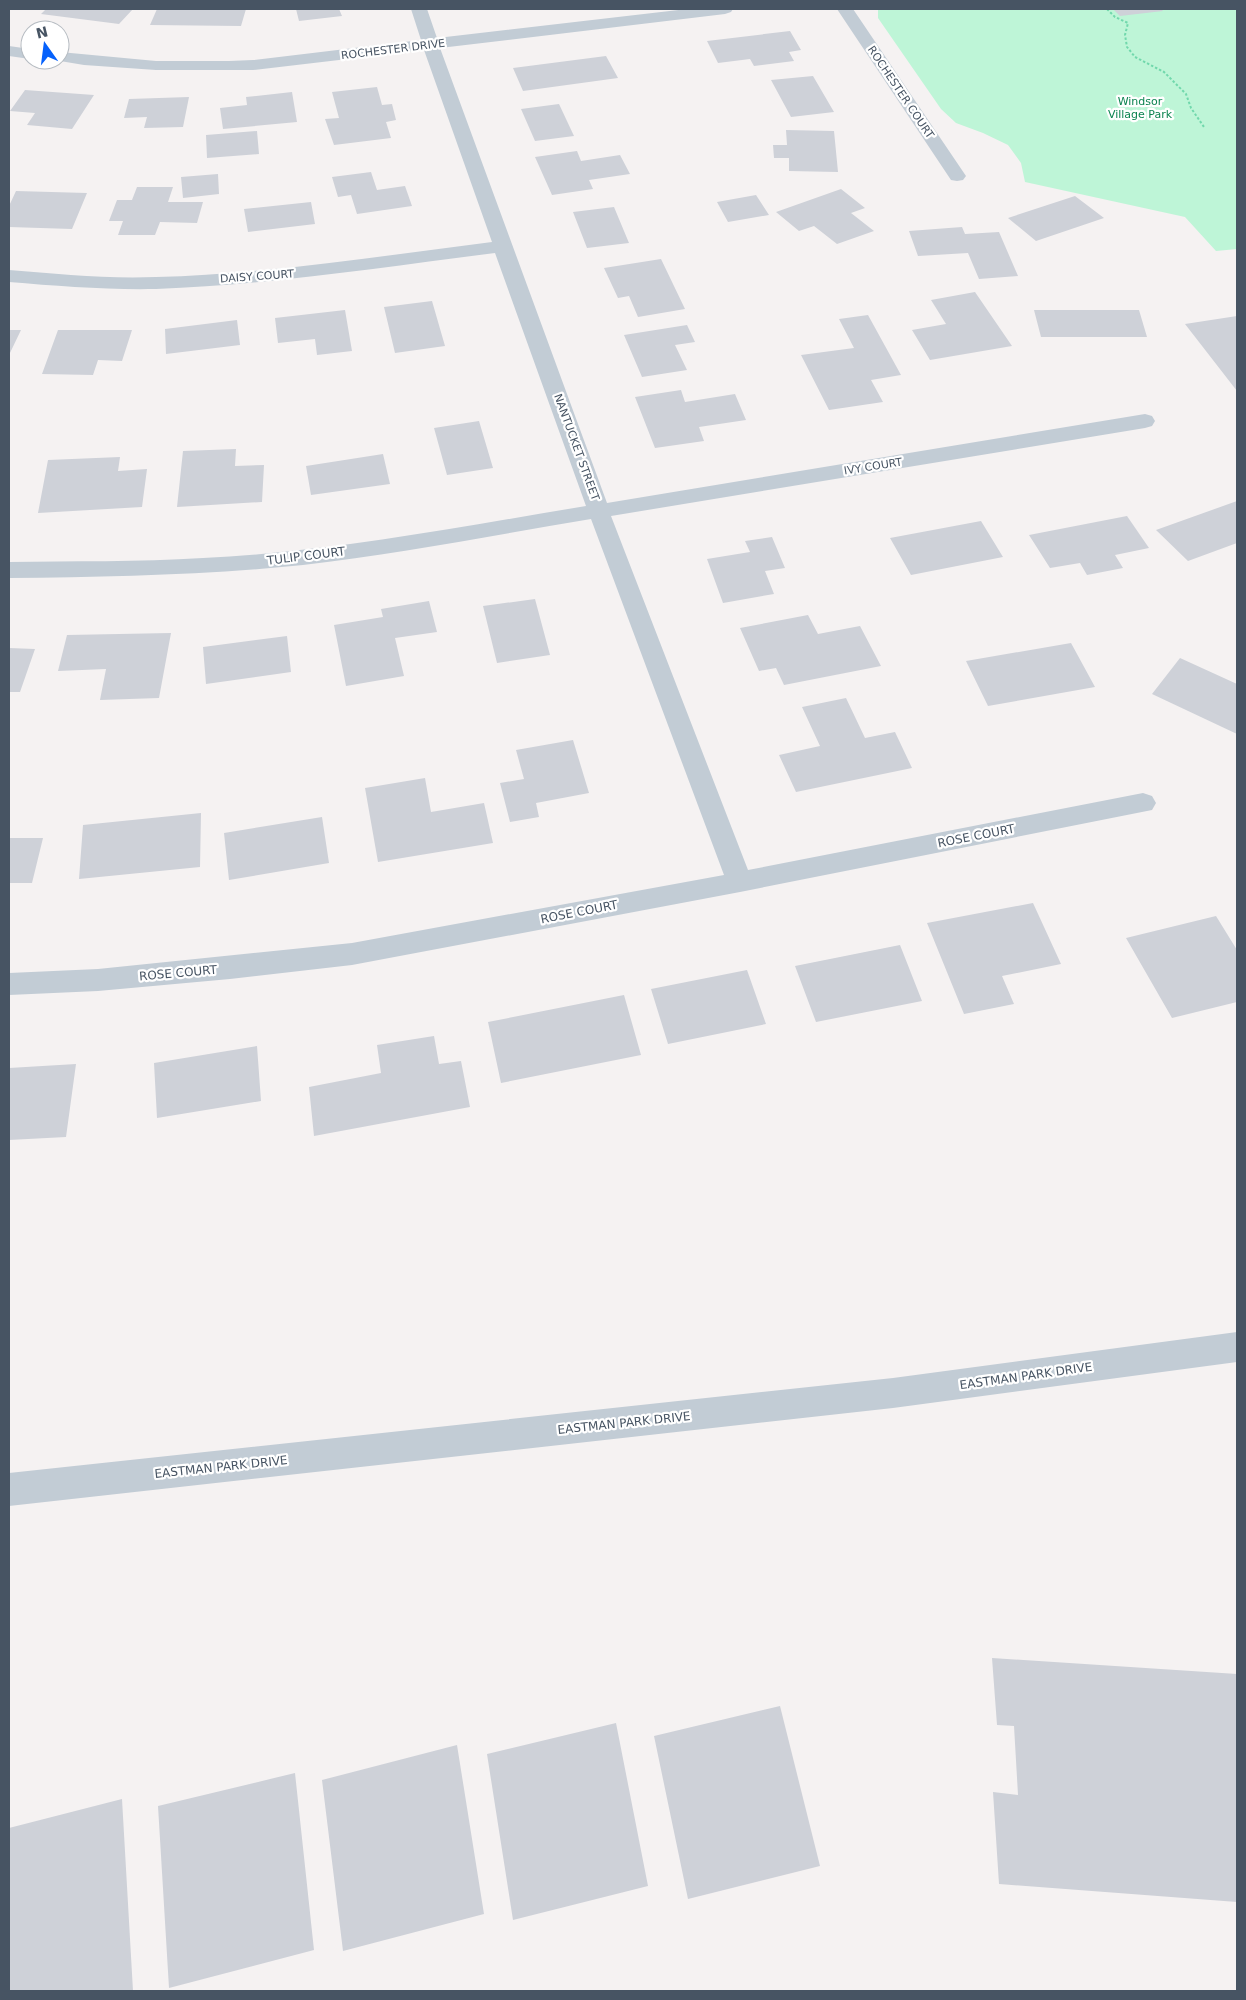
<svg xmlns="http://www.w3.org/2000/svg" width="1246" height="2000" font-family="'DejaVu Sans',sans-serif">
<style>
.green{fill:#bef5d7}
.building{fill:#ced1d8}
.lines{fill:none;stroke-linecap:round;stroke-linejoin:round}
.path{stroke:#71d8ac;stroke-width:2;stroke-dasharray:2.5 2;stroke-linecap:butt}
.minor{fill:#c2ccd5;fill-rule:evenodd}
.labels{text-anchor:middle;stroke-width:4.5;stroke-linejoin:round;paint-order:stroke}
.far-street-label{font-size:11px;fill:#475463;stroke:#fff}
.far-park-label{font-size:11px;fill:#0c8350;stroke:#fff}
.street-label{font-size:12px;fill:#475463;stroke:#fff}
</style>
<rect width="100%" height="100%" fill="#f5f2f2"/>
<!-- green -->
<path class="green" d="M882,9H1237V249L1216,251L1185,217L1025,182L1021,163L1008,145L983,133L956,123L941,109L878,18V10Z"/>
<!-- building -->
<path class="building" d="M46,9H133L119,24L41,14Z
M157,9H246L241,26L150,25Z
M296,9H339L342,16L299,21Z
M1113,9H1161L1163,11L1120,16Z
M790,31L801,50L789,52L794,61L754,66L750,59L718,63L707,41Z
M606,56L618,78L523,91L513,68Z
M813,76L834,112L791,117L771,80Z
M377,87L382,105L392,104L396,120L386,122L391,138L334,145L325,119L339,118L332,92Z
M25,90L94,95L72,129L27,125L35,113L10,111Z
M292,92L297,122L223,129L220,108L247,105L246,97Z
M189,97L183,127L144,128L147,117L124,118L129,99Z
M559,104L574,136L535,141L521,109Z
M786,130L834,131L838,172L789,171V158H774L773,145H787Z
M257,131L259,154L207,158L206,135Z
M577,151L581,161L620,155L630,174L589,180L593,189L552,195L535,157Z
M371,172L377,190L405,186L412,206L357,214L351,195L338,197L332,177Z
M218,174L219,194L183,198L181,177Z
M137,187H173L168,202H203L197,223L160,222L155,235H118L123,221H109L117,200H132Z
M841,189L865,208L851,213L874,231L837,244L814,226L799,231L776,212Z
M16,191L87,193L72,229L9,227V206Z
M756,195L769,215L728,222L717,202Z
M1075,196L1104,218L1036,241L1008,218Z
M311,202L315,224L248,232L244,209Z
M614,207L629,243L587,248L573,212Z
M962,227L965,234L999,232L1018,276L979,279L968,253L918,256L909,231Z
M661,259L685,309L638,317L629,296L618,298L604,268Z
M975,292L1012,346L930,360L912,330L946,324L931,300Z
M432,301L445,346L395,353L384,307Z
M345,310L352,351L317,355L315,339L278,343L275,318Z
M1034,310H1139L1147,337H1041Z
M868,315L901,375L871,380L883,402L829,410L801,355L854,348L839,319Z
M1237,316V391L1185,324Z
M237,320L240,345L166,354L165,329Z
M687,325L695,342L675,345L687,370L642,377L624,335Z
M9,330H21L9,355Z
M58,330H132L122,361L98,360L93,375L42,374Z
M681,390L685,402L735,394L746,420L699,427L704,441L655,448L635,397Z
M479,421L493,468L447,475L434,428Z
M236,449L235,466L264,465L262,502L177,507L183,451Z
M383,454L390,484L311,495L306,466Z
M120,457L118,471L147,469L142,507L38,513L48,460Z
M1237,501V543L1188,561L1156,530Z
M1127,516L1149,548L1115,555L1123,568L1087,575L1080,563L1050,568L1029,535Z
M981,521L1003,557L911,575L890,538Z
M772,537L785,568L765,571L774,594L723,603L707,559L750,552L745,541Z
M535,599L550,655L497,663L483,606Z
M429,601L437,632L395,638L404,676L346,686L334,625L383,617L381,609Z
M808,615L818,634L860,626L881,666L784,685L776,668L759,671L740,628Z
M171,633L159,698L100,700L106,669L58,671L67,635Z
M287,636L291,672L206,684L203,647Z
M1071,643L1095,687L988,706L966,661Z
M9,648L35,649L20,692H9Z
M1180,658L1237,684V734L1152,694Z
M846,698L865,738L895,732L912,768L796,792L779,755L820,746L802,707Z
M573,740L589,793L536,803L539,817L510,822L500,783L524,779L516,750Z
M425,778L431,812L484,803L493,843L378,862L365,788Z
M201,813L200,867L79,879L83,825Z
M322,817L329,863L229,880L224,833Z
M9,838H43L32,883H9Z
M1033,903L1061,964L1002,976L1014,1004L964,1014L927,923Z
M1216,916L1237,950V1002L1172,1018L1126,938Z
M900,945L922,1001L816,1022L795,966Z
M747,970L766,1024L668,1044L651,989Z
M624,995L641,1055L501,1083L488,1022Z
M434,1036L439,1064L461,1061L470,1107L314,1136L309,1087L381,1073L377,1045Z
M257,1046L261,1101L157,1118L154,1063Z
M76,1064L66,1137L9,1140V1068Z
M992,1658L1237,1674V1902L999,1884L993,1792L1018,1795L1014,1726L997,1725Z
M780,1706L820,1866L688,1899L654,1736Z
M616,1723L648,1886L513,1920L487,1754Z
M457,1745L484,1914L343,1951L322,1780Z
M295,1773L314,1950L169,1988L158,1806Z
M122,1799L133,1991H9V1828Z"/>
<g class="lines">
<!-- path -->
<path class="path" d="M1107,9L1115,17L1128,23L1125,35L1127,47L1135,57L1164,72L1186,94L1191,108L1204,127"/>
<!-- minor -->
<path class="minor" d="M411,9H427L437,38L687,9H733L731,12L725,14L440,48L607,503L1145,414L1152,416L1155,421L1152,426L1145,428L611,516L748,870L1143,793L1152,796L1156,803L1152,810L740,892L352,965L230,979L98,991L9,995V973L98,969L352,943L724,875L591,519C495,535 400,554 303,565C206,575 107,577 9,578V562C73,561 138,562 203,558C331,552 459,527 586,506L495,253C383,267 270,285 156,289C107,290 58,286 9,282V270C58,274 107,279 156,277C269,274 380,256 492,242L424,50L253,70H156L84,65L54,60H60V52L156,61H229L253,60L421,40Z
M837,9H853L966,176L963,180L957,181L951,180Z
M9,46L30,49V59L9,56Z
M1237,1332V1362L893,1408L9,1506V1473L893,1378Z"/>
</g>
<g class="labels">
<!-- far-street labels -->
<g class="far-street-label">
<text transform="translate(393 49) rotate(-7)" y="4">ROCHESTER DRIVE</text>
<text transform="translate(901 92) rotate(56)" y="4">ROCHESTER COURT</text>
<text transform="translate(257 276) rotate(-4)" y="4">DAISY COURT</text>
<text transform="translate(577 447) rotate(70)" y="4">NANTUCKET STREET</text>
<text transform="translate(873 466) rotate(-9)" y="4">IVY COURT</text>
</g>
<!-- far-park labels -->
<g class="far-park-label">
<text x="1140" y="105">Windsor<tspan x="1140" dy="13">Village Park</tspan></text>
</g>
<!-- street labels -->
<g class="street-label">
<text transform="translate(306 556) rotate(-7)" y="4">TULIP COURT</text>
<text transform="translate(976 836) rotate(-11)" y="4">ROSE COURT</text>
<text transform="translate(579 912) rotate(-11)" y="4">ROSE COURT</text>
<text transform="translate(178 973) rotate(-5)" y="4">ROSE COURT</text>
<text transform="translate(1026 1376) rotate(-8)" y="4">EASTMAN PARK DRIVE</text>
<text transform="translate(624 1423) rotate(-6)" y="4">EASTMAN PARK DRIVE</text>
<text transform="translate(221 1467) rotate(-6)" y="4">EASTMAN PARK DRIVE</text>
</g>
</g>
<!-- border -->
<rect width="1246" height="2000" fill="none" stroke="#475463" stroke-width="20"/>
<!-- north arrow -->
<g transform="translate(45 45) rotate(346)"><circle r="24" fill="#ffffff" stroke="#b5bbc1"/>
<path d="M0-4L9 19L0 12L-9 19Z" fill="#0561fc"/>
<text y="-8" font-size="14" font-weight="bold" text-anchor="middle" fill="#475463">N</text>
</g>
</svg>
